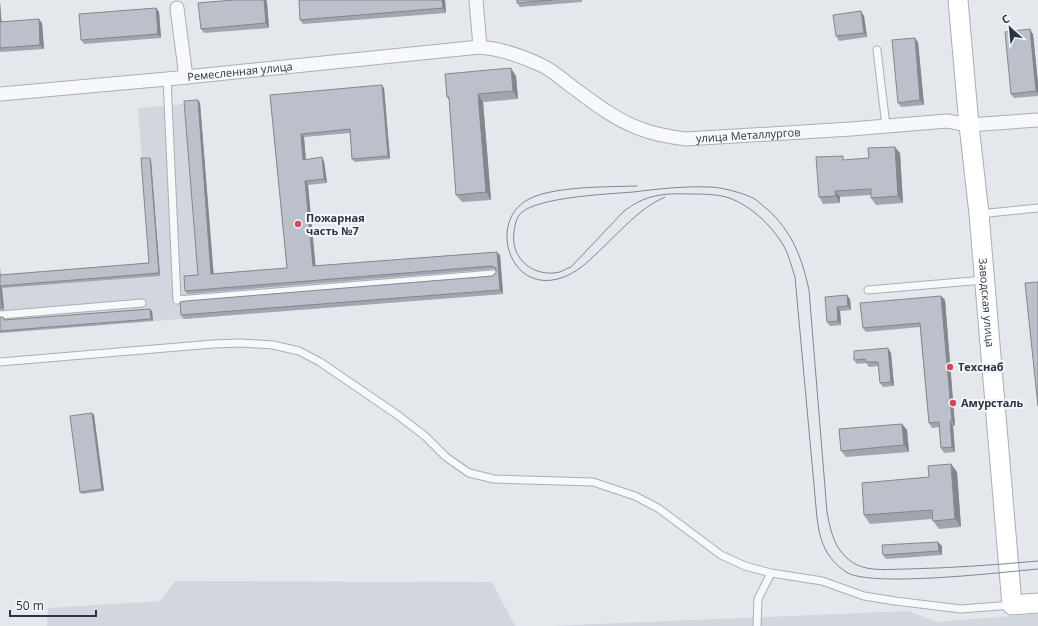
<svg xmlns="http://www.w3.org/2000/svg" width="1038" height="626" font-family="'Open Sans',sans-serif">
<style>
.built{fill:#d2d6de}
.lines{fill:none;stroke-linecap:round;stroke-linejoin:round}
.lane-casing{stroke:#a9aeb7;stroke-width:9}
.street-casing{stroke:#a9aeb7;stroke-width:15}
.secondary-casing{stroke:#a9aeb7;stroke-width:21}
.lane{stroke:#f7f8fa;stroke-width:7}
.street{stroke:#f7f8fa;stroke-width:13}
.secondary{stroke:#fff;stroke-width:19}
.tram{stroke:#7d8696;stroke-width:1}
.wall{fill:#a1a5ae}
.shaded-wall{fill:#83868d}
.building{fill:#bbc0ca;stroke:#83868d}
.poi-dot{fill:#d1495b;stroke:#f4f6f9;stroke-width:1.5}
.labels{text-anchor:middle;stroke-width:4;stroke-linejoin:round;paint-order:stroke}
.street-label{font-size:11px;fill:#2b3445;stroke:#f4f6f9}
.poi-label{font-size:11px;font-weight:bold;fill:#2b3445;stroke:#f4f6f9;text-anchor:start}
</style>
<rect width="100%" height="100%" fill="#e4e7ec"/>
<!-- built -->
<path class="built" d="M200,103L214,278L500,255L503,294L0,333V268L1,277L150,265L138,108Z
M175,581L492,582L515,626H47L48,608L160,601Z
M908,611L936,622L1038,614V626H551Z"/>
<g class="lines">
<!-- lane casing -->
<g class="lane-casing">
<path id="lane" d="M877,50L886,126
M167,79L177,300L494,274
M979,214L1038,208
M868,290L984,280
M0,315L142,303
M0,362L213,344L241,343L273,345L299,351L320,362L399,416L426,437L446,457L469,473L494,479L593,482L635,496L658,508L721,555L745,566L771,573L822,581L864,596L895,601L961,609L1012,605
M757,626L758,599L771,573"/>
</g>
<!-- street casing -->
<g class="street-casing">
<g id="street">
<path d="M476,0L480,47"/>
<path d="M177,8L186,77"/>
<path id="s1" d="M0,94L167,79L480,47C501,49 522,56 541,65C552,70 562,79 571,86C593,102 615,120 641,129C656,135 670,137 686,139L851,129L947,121L969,125L1038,120"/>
</g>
</g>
<!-- secondary casing -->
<g class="secondary-casing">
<g id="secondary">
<path id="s2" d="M958,0L969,125L979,214L1012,605L1038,603"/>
</g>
</g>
<!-- lane -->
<use href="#lane" class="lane"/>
<!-- street -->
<use href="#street" class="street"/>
<!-- secondary -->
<use href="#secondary" class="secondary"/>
<!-- tram -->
<path class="tram" d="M637,186C608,187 554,186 529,199C487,220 509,295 561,278C576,273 587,263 598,252C619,233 639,208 665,197
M1038,561C994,565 951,568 907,569C891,569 870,572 855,564C835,552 831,533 827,512L809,290C802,258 792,231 767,209C763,206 759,202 755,199C744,193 721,187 709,187C683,186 658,189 633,192C609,194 538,197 521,213C516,218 515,225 514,232C510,259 534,278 560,272C563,271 567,268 571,267L623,212C644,195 663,193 689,194C701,194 715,194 726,197C747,203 768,222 780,240C788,251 791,265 795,277L817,518C820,542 826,558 846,572C870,588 1004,572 1038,569"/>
</g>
<!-- wall -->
<path class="wall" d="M233,0H266L267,2L269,28L204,33L201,29Z
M445,0L446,13L303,24L300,20Z
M517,0H582V2L520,7L517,3Z
M0,2L1,21L42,23L44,49L0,52Z
M156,8L159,12L161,38L84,44L81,40Z
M864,16L867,37L839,41L836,36Z
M1033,34L1038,83V96L1014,98L1011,94Z
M918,42L924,105L901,107L898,103Z
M516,76L518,99L483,102L491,200L462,202L456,195L449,100L447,97Z
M384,88L390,159L355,162L352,159L350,133L304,137L306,159L324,161L327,183L308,185L315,266L500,255L503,294L184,319L181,315L492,276L496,273V270L494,269L187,294L185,291L198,275V100L200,103L213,274L287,268L270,95Z
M900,153L903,203L876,205L871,198V195L840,197V203L823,204L819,197L846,160L869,158Z
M151,160L160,276L2,288L4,310H0V268L1,275L149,263Z
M941,296L945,300L955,426H953L955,452L944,453L941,448L939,427L932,428L929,423L920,327L866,332L863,328Z
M825,297L850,299L851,310L840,311L841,325L830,326L827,322Z
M152,311L153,321L0,333V317L5,320Z
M891,353L894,386L883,387L880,383L878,366L869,367L866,363L857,364L854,360Z
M92,413L94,415L104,491L82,494L80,492Z
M902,424L907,430L909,452L846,457L841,451Z
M951,464L957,472L961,527L939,529L933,521L932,519L870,524L864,515L929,477Z
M942,546V555L886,559L883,555Z"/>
<!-- shaded-wall -->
<path class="shaded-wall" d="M264,0H266L267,2L269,28L266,23Z
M442,0H445L446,13L443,8Z
M0,2L2,26L0,24Z
M156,8L159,12L161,38L158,34Z
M861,11L864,16L867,37L864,33Z
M39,19L42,23L44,49L40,45Z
M1030,29L1033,34L1038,83V94L1036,91Z
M915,38L918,42L924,105L920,100Z
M511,68L516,76L518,99L513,91Z
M382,85L384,88L390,159L388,156Z
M478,94L483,102L491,200L486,192Z
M198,100L200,103L214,278L211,274Z
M301,134L304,137L306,163L303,160Z
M895,147L900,153L903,203L898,196Z
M322,157L324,161L327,183L324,179Z
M150,158L151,160L160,276L159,273Z
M305,181L308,185L316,270L313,266Z
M835,191L840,197V203L836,196Z
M497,252L500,255L503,294L500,290Z
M0,286L2,288L4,310L2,307Z
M847,295L850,299L851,310L848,306Z
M941,296L945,300L955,426L952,421Z
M837,307L840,311L841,325L838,321Z
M150,309L152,311L153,321L151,319Z
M888,348L891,353L894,386L891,382Z
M92,413L94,415L104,491L102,489Z
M950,421L953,426L955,452L952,447Z
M902,424L907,430L909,452L904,445Z
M951,464L957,472L961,527L955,519Z
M938,542L942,546V555L939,551Z"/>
<!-- building -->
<path class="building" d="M233,0H264L266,23L201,29L198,3Z
M299,0H442L443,8L300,20Z
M517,0H553L517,3Z
M156,8L158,34L81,40L79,14Z
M861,11L864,33L836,36L833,15Z
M39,19L40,45L0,48V22Z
M1030,29L1036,91L1011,94L1005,32Z
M915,38L920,100L898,103L892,40Z
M511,68L513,91L478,94L486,192L456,195L449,97H447L445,74Z
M382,85L388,156L352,159L350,129L301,134L303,160L322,157L324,179L305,181L313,266L497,252L500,290L181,315L180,302L186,301L492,276L496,273V268L491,266L185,291L184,276L198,275L184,101L198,100L211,274L287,268L270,95Z
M895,147L898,196L871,198V189L835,191L836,196L819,197L816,157L843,156V160L869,158L868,148Z
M141,158H150L159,273L0,286L2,307L0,308V275L149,263Z
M1038,282V406L1025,283Z
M847,295L848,306L837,307L838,321L827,322L825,297Z
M941,296L952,421H950L952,447L941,448L939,422L929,423L920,323L863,328L860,303Z
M150,309L151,319L0,331V317H3L4,320Z
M888,348L891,382L880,383L878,362H866L865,359L854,360V351Z
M92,413L102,489L80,492L70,416Z
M902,424L904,445L841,451L839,429Z
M951,464L955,519L933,521L932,510L864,515L862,483L929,477L928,466Z
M938,542L939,551L883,555L882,545Z"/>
<!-- markers -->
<g class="poi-dot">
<circle cx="298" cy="224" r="4"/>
<circle cx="950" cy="367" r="4"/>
<circle cx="953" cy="403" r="4"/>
</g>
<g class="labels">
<!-- street labels -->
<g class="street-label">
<text dy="4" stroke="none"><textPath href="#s1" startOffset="241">Ремесленная улица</textPath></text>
<text dy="4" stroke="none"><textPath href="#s1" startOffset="774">улица Металлургов</textPath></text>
<text dy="4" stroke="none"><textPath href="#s2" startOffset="304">Заводская улица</textPath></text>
</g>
<!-- poi labels -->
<g class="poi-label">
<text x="306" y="222">Пожарная<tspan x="306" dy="13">часть №7</tspan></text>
<text x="958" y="371">Техснаб</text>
<text x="961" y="407">Амурсталь</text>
</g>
</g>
<!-- north arrow -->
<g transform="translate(1010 28) rotate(333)" stroke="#f4f6f9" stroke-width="3" paint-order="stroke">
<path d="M0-3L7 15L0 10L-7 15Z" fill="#2b3445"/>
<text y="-6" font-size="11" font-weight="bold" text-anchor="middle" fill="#2b3445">С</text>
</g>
<!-- scale -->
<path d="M10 610v6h86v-6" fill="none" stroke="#2b3445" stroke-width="2"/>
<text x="16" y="610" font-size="12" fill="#2b3445" stroke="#f4f6f9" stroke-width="3" paint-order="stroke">50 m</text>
</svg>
